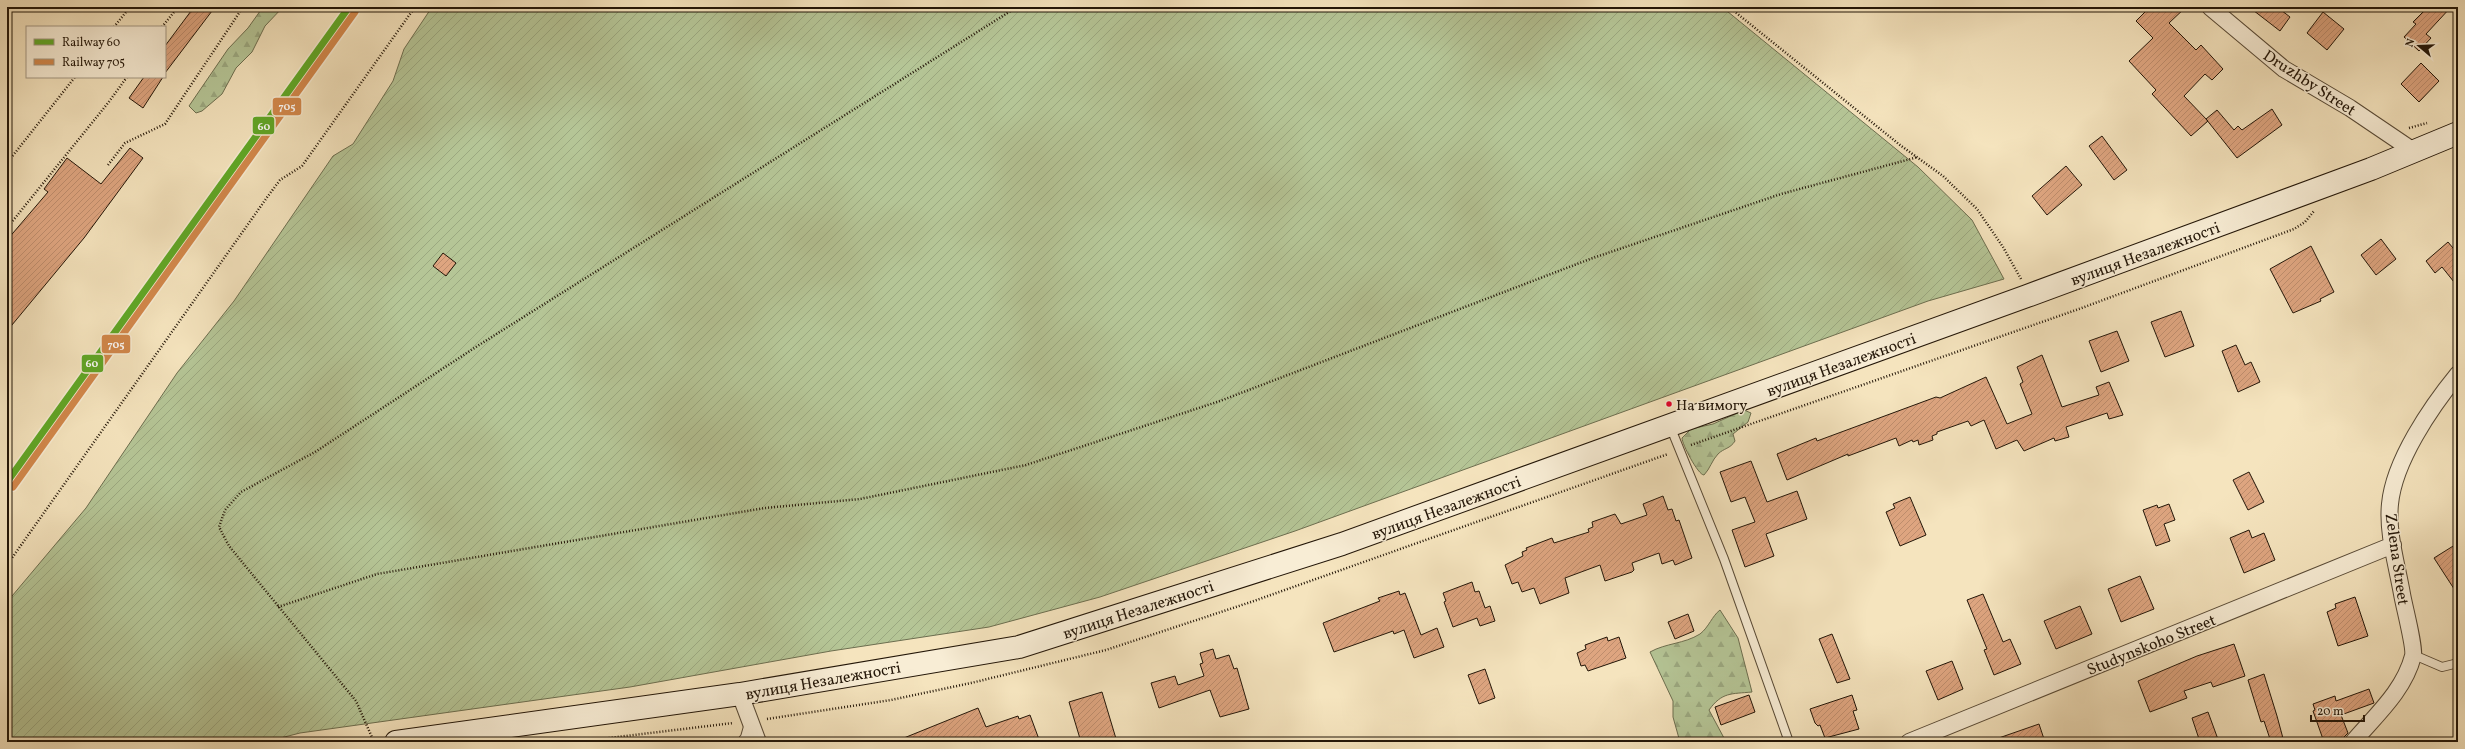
<svg xmlns="http://www.w3.org/2000/svg" width="2465" height="749" font-family="Vollkorn,serif">
<style>
.forest{fill:url(#forest-firs);stroke:#6c6e4f}
.garden{fill:url(#garden-furrows);stroke:#6c6e4f}
.building{fill:url(#building-hatch);stroke:#231608}
.lines{fill:none;stroke-linecap:round;stroke-linejoin:round}
.lane-casing{stroke:#584a36;stroke-width:10}
.street-casing{stroke:#584a36;stroke-width:18}
.secondary-casing{stroke:#231608;stroke-width:24}
.path{stroke:#231608;stroke-width:2.5;stroke-dasharray:1 2;stroke-linecap:butt}
.lane{stroke:#f8edd5;stroke-width:8}
.street{stroke:#f8edd5;stroke-width:16}
.secondary{stroke:#f8edd5;stroke-width:22}
.rail-1-casing{stroke:#f8edd5;stroke-width:10}
.rail-2-casing{stroke:#f8edd5;stroke-width:10}
.rail-1{stroke:#60a826;stroke-width:7}
.rail-2{stroke:#d3884b;stroke-width:7}
.bus-dot{fill:#e4002b;stroke:#f8edd5;stroke-width:1.5}
.labels{text-anchor:middle;stroke-width:3;stroke-linejoin:round;paint-order:stroke}
.bus-label{font-size:15px;fill:#231608;stroke:#f8edd5;text-anchor:start}
.street-label{font-size:16px;fill:#231608;stroke:#f8edd5}
.line-badge{stroke:#f8edd5;stroke-width:1.5}
.badge-label{font-size:11px;text-anchor:middle;font-weight:bold;fill:#fff}
</style>
<defs>
<pattern id="forest-firs" width="22" height="20" patternUnits="userSpaceOnUse"><rect width="22" height="20" fill="#b5c596"/><path d="M5 1l3.5 6h-7zM16 11l3.5 6h-7z" fill="#9ba880"/></pattern>
<pattern id="garden-furrows" width="10" height="10" patternUnits="userSpaceOnUse"><rect width="10" height="10" fill="#b5c596"/><path d="M-1 1l2-2M0 10L10 0M9 11l2-2" fill="none" stroke="#9ba880"/></pattern>
<pattern id="building-hatch" width="6" height="6" patternUnits="userSpaceOnUse"><rect width="6" height="6" fill="#dea580"/><path d="M-1 1l2-2M0 6l6-6M5 7l2-2" fill="none" stroke="#be8d6d"/></pattern>
</defs>
<rect width="100%" height="100%" fill="#f5e4be"/>
<filter id="stains"><feTurbulence type="fractalNoise" baseFrequency=".005" numOctaves="4"/><feColorMatrix values="0 0 0 0 .2 0 0 0 0 .09 0 0 0 0 .02 0 0 0 .5 -.17"/></filter>
<radialGradient id="worn" r=".72"><stop offset=".6" stop-color="#630" stop-opacity="0"/><stop offset="1" stop-color="#630" stop-opacity=".3"/></radialGradient>
<!-- forest -->
<path class="forest" d="M263,7H283L265,26L252,52L236,68L222,94L202,111L196,113L189,106L228,49L248,28Z
M1744,410L1751,413L1748,422L1733,434L1735,441C1730,449 1724,448 1718,454C1712,460 1710,469 1704,475C1698,475 1682,444 1682,438L1691,429L1713,424Z
M1720,610L1738,638L1752,692C1731,694 1722,692 1709,710L1724,738L1710,742H1680L1673,717V701L1650,652C1666,643 1684,644 1700,634C1709,627 1712,616 1720,610Z"/>
<!-- garden -->
<path class="garden" d="M432,7H1722L1918,167L1972,220L2004,279L1928,301L1295,531L1100,597L989,627L831,651L630,687L300,733L265,742H7V602L86,508L177,373L234,301L333,156L353,144L393,81L404,49Z"/>
<!-- building -->
<path class="building" d="M194,7H215L165,73V46Z
M2150,7H2186L2169,23L2196,50L2201,45L2223,69L2212,80L2205,74L2184,96L2208,121L2191,136L2152,94L2156,90L2129,61L2153,38L2136,21Z
M2249,7H2277L2290,17L2280,31Z
M2428,7H2451L2426,34L2431,38L2419,51L2404,37L2416,24L2413,22Z
M2323,12L2344,29L2327,50L2307,33Z
M2421,63L2439,81L2419,102L2401,84Z
M144,77H163L143,108L129,98Z
M2272,109L2282,125L2237,158L2206,119L2217,110L2234,130L2238,126L2242,130Z
M2102,136L2127,170L2114,180L2089,146Z
M130,148L143,158L84,238L7,331V240L48,192L44,189L67,158L101,184Z
M2066,166L2082,185L2047,215L2032,196Z
M2381,239L2396,259L2376,275L2361,255Z
M2448,242L2458,254V287L2442,267L2435,273L2426,261Z
M2311,246L2334,292L2320,299L2321,301L2293,313L2270,269Z
M443,253L456,263L446,276L433,266Z
M2181,311L2194,346L2165,357L2151,322Z
M2117,331L2129,361L2101,372L2089,341Z
M2236,345L2245,365L2251,362L2260,382L2238,392L2222,351Z
M2042,355L2062,407L2099,395L2096,387L2109,382L2123,415L2109,419L2107,413L2066,427L2069,437L2055,441L2054,438L2024,451L2017,440L1996,449L1984,420L1971,426L1968,421L1937,432V434L1932,436L1933,440L1919,445L1918,440L1913,442L1912,440L1899,446L1896,438L1848,456V454L1787,480L1777,454L1816,438L1817,441L1936,397L1940,398L1986,377L2007,424L2032,414L2020,384L2023,382L2017,367Z
M1751,461L1767,502L1797,491L1807,519L1766,534L1774,556L1745,567L1732,530L1755,522L1745,497L1731,502L1720,472Z
M2249,472L2264,502L2248,510L2233,480Z
M1663,496L1668,510L1672,509L1676,521L1679,520L1692,558L1675,565L1673,560L1662,564L1659,553L1632,563L1634,570L1632,572L1605,581L1600,565L1565,578L1569,593L1540,604L1534,588L1522,592L1518,582L1512,584L1505,565L1523,556L1522,552L1527,550L1526,548L1552,538L1554,543L1589,532L1588,529L1593,527L1592,522L1615,514L1621,524L1647,515L1643,504Z
M1910,497L1926,535L1900,546L1886,512L1895,508L1893,504Z
M2169,504L2175,520L2164,524L2170,541L2156,546L2143,510L2157,505L2158,508Z
M2249,530L2252,538L2264,533L2275,560L2244,573L2230,538Z
M2458,543V595L2434,558Z
M2140,576L2154,609L2121,622L2108,589Z
M1472,582L1475,592L1479,591L1485,608L1490,606L1495,621L1480,626L1477,618L1453,627L1444,602L1446,601L1443,593Z
M1399,591L1400,595L1405,593L1421,635L1437,628L1444,647L1414,658L1404,630L1394,634L1393,631L1334,652L1323,623L1380,601L1378,598Z
M1983,594L2003,642L2010,639L2021,664L1994,675L1984,650L1987,649L1967,600Z
M2355,597L2368,636L2338,646L2327,612L2336,608L2335,604Z
M2080,606L2092,634L2056,649L2044,621Z
M1688,614L1694,631L1675,639L1668,622Z
M1832,634L1850,679L1837,683L1819,639Z
M1607,637L1608,641L1619,637L1626,658L1588,671L1585,665L1581,666L1577,653L1586,649L1585,645Z
M2234,644L2245,676L2213,687L2211,682L2184,691L2187,698L2150,712L2138,681L2197,656Z
M1213,649L1216,659L1229,655L1234,669L1237,668L1249,709L1220,717L1210,690L1159,708L1151,683L1175,676L1178,685L1204,676L1200,664L1203,663L1200,653Z
M1952,661L1963,689L1938,700L1926,671Z
M1485,669L1495,698L1479,704L1468,675Z
M2264,674L2277,716L2284,742H2271L2264,721L2261,722L2248,680Z
M2369,689L2374,703L2341,715L2348,733L2339,742H2324L2313,711L2315,710L2313,704L2335,696L2336,701Z
M1102,692L1117,742H1081L1069,702Z
M1749,695L1755,712L1721,725L1715,707Z
M1852,695L1857,710L1853,711L1859,729L1825,738L1820,725L1818,726L1815,723L1810,709Z
M978,708L986,727L1018,716L1019,719L1030,715L1040,742H894Z
M2208,712L2219,742H2200L2192,718Z
M2039,724L2045,742H1994L1993,740Z"/>
<g class="lines">
<!-- lane casing -->
<g class="lane-casing">
<path id="lane" d="M1670,426L1724,559L1789,742
M2414,655L2442,667L2458,663
M741,742L745,737L749,723"/>
</g>
<!-- street casing -->
<g class="street-casing">
<path id="street" d="M2210,7L2284,69L2350,108L2415,152
M740,694L758,742
M1909,742L2393,545
M2353,742C2375,716 2404,691 2413,656C2415,647 2404,606 2402,594C2397,565 2387,533 2390,504C2394,461 2431,407 2458,374"/>
</g>
<!-- secondary casing -->
<g class="secondary-casing">
<path id="secondary" d="M396,742L740,694L1019,647L1342,544L2027,296L2371,169L2458,133"/>
</g>
<!-- path -->
<path class="path" d="M1729,7L1900,145L1943,176L1977,209L2003,247L2021,279
M114,27L130,7
M162,27L178,7
M2409,128L2427,123
M7,163L75,77
M108,165L125,143L165,124L243,7
M7,228L108,103L127,77
M1691,445L2079,309L2294,229L2305,222L2314,211
M7,565L268,196L280,180L302,166L415,7
M278,607L377,574L765,508L860,499L1026,465L1220,401L1590,259L1781,194L1918,157
M767,719L891,700L971,683L1106,650L1251,602L1668,454
M374,742L356,701L229,546L219,527L225,510L241,492L315,452L479,345L1017,7
M576,742L733,723"/>
<!-- lane -->
<use href="#lane" class="lane"/>
<!-- street -->
<use href="#street" class="street"/>
<!-- secondary -->
<use href="#secondary" class="secondary"/>
<!-- rail-1 casing -->
<g class="rail-1-casing">
<path id="rail-1" d="M7,482L349,7"/>
</g>
<!-- rail-2 casing -->
<g class="rail-2-casing">
<path id="rail-2" d="M13,487L355,12"/>
</g>
<!-- rail-1 -->
<use href="#rail-1" class="rail-1"/>
<!-- rail-2 -->
<use href="#rail-2" class="rail-2"/>
</g>
<!-- markers -->
<circle class="bus-dot" cx="1669" cy="404" r="3.5"/>
<g class="labels">
<!-- bus labels -->
<g class="bus-label">
<text x="1676" y="410">На вимогу</text>
</g>
<!-- street labels -->
<g class="street-label">
<text transform="translate(2310 82) rotate(33)" y="6">Druzhby Street</text>
<text transform="translate(2145 253) rotate(-20)" y="6">вулиця Незалежності</text>
<text transform="translate(1841 364) rotate(-20)" y="6">вулиця Незалежності</text>
<text transform="translate(1446 507) rotate(-20)" y="6">вулиця Незалежності</text>
<text transform="translate(2398 559) rotate(82)" y="6">Zelena Street</text>
<text transform="translate(1138 609) rotate(-18)" y="6">вулиця Незалежності</text>
<text transform="translate(2151 644) rotate(-22)" y="6">Studynskoho Street</text>
<text transform="translate(823 680) rotate(-10)" y="6">вулиця Незалежності</text>
</g>
</g>
<g class="line-badge">
<rect x="272" y="97" width="30" height="19" rx="4" fill="#d3884b"/>
<rect x="252" y="116" width="23" height="19" rx="4" fill="#60a826"/>
<rect x="101" y="334" width="30" height="20" rx="4" fill="#d3884b"/>
<rect x="81" y="354" width="23" height="19" rx="4" fill="#60a826"/>
</g>
<g class="badge-label">
<text x="287" y="110">705</text>
<text x="264" y="130">60</text>
<text x="116" y="348">705</text>
<text x="92" y="367">60</text>
</g>
<!-- margin -->
<rect width="2465" height="749" fill="none" stroke="#f5e4be" stroke-width="24"/>
<rect x="8" y="8" width="2449" height="733" fill="none" stroke="#231608" stroke-width="2"/>
<rect x="12" y="12" width="2441" height="725" fill="none" stroke="#231608"/>
<!-- legend -->
<rect x="26" y="26" width="140" height="52" fill="#f8edd5" stroke="#a39783"/>
<rect x="34" y="39" width="20" height="6" fill="#60a826" stroke="#a39783"/>
<text x="62" y="46" font-size="12" fill="#231608">Railway 60</text>
<rect x="34" y="59" width="20" height="6" fill="#d3884b" stroke="#a39783"/>
<text x="62" y="66" font-size="12" fill="#231608">Railway 705</text>
<!-- north arrow -->
<g transform="translate(2419 46) rotate(289)" stroke="#f8edd5" stroke-width="3" paint-order="stroke">
<path d="M0-3L7 15L0 10L-7 15Z" fill="#231608"/>
<text y="-6" font-size="11" font-weight="bold" text-anchor="middle" fill="#231608">N</text>
</g>
<!-- scale -->
<path d="M2311 715v6h53v-6" fill="none" stroke="#231608" stroke-width="2"/>
<text x="2317" y="715" font-size="12" fill="#231608" stroke="#f8edd5" stroke-width="3" paint-order="stroke">20 m</text>
<rect width="100%" height="100%" filter="url(#stains)"/>
<rect width="100%" height="100%" fill="url(#worn)"/>
</svg>
